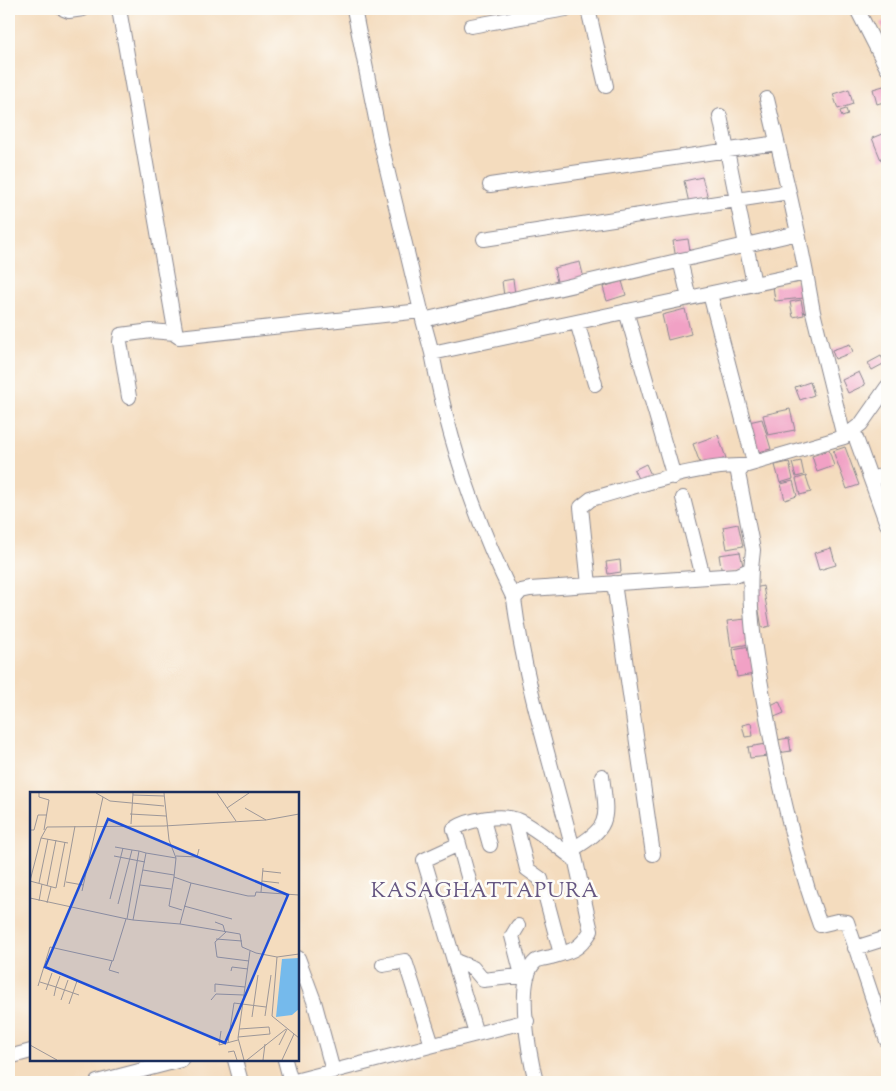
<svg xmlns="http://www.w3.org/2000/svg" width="896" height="1091" font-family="'Sorts Mill Goudy',serif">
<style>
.building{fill:#f1a1c5}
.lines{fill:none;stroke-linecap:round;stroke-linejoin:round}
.minor-casing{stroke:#88868e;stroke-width:16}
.minor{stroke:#fff;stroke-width:14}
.labels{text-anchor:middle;stroke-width:5;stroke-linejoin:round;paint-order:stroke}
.quarter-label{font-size:21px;letter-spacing:1px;fill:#665782;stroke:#fdfcf7}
.inset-road{fill:none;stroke:#9d9798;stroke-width:1}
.view{fill:#1d4ed8;fill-opacity:0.15;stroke:#1d4ed8;stroke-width:2.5}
.inset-edge{fill:none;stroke:#1b2f5e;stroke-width:2.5}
</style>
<rect width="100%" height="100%" fill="#fdfcf7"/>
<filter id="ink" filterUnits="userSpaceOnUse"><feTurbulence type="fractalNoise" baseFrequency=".02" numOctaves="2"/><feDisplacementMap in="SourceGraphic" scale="10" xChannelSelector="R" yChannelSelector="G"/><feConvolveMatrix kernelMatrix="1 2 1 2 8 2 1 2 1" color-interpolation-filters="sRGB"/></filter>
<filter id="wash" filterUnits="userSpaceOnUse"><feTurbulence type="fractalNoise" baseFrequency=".0096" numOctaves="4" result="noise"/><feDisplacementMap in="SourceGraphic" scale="20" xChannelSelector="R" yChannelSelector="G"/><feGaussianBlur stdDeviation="1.12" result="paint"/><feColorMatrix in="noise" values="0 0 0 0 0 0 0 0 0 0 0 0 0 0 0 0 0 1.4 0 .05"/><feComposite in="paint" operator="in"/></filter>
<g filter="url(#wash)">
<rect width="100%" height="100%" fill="#f4dcbe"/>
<g id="blocks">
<!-- building -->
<path class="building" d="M887,20V39L880,23Z
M887,85V101L877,104L873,89Z
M849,89L853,104L838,109L833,94Z
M846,109L848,115L842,117L840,111Z
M887,132V158L881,160L872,138Z
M702,177L708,198L689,203L684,181Z
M688,239L691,257L676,259L673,241Z
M580,262L584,279L558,286L554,268Z
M513,279L515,294L504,296L502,281Z
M622,281L626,295L607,301L603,287Z
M802,282L804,298L775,301L773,286Z
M801,300L804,315L793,317L790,302Z
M685,309L691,334L668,340L662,315Z
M850,344L853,352L835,359L832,350Z
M881,356L885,363L872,370L868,363Z
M859,372L865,385L848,393L842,380Z
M810,382L814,395L800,400L795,387Z
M790,409L795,430L768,435L763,415Z
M762,419L771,449L758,452L749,422Z
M718,435L726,458L701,466L693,444Z
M845,447L859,485L847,489L833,451Z
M829,450L834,466L817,472L812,456Z
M801,461L804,475L796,477L792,463Z
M789,462L793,479L780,483L775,465Z
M646,464L651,475L639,481L634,470Z
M806,476L811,492L800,495L796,479Z
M793,481L797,496L785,500L781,484Z
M738,524L743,546L727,549L723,527Z
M831,548L836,565L819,570L814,553Z
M740,552L744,570L722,574L719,555Z
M620,560L621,572L608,574L606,562Z
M763,586L770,626L762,628L755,588Z
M746,619L750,644L731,647L727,621Z
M750,646L754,674L737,677L733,649Z
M779,701L784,713L772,718L767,707Z
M751,723L753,736L745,737L742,725Z
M789,738L791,751L778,753L777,740Z
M766,744L768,756L750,758L748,747Z"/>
</g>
</g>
<g filter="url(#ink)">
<use href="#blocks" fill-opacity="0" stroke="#88868e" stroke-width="1"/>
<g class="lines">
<!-- minor casing -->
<g class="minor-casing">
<path id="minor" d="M64,9L69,11L83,9
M119,9L176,335L179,337L421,311
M354,9L381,144L423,319
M588,9L606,86
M857,9L887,68
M471,26L566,9
M767,99L789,192
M720,116L754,284
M490,185L777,143
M484,239L789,192L798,233
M680,260L689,298
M710,294L754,462
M626,311L674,477
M577,322L595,384
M432,353L423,320L798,233L806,273
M129,397L120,342L121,335L151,331L175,333
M853,430L887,524
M872,479L887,474
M683,498L703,577
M751,569C748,617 757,665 766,712C779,784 795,856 820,925L837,921L847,922L887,1041
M614,583L653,854
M589,585L581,507L591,499C634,487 701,464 744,466
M514,599C476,522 448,438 432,353L806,273L813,312L844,437
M483,820L490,845
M515,820L527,869L541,879L561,954
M459,844L470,884
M573,849C612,826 607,818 602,776
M518,926L512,936L522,975
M855,948L887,938
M298,958L314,1001L333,1071
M455,961L473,968L483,980L528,975
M383,965L405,961L406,964L432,1045
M476,1034L424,860L459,844L454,829C469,819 500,814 518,820C534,826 559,848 573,858
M9,1057L31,1051
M235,1060L241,1082
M285,1060L291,1082
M97,1082L181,1060
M291,1082L527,1021
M536,1082C530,1058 514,979 536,961C539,959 546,958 551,957C572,951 579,950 591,931C583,898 578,865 569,834C549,756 524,679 514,599L521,591L530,589L738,575L751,569L753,550L738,473L744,466L844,437L861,424L887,387"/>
</g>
<!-- minor -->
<use href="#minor" class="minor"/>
</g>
</g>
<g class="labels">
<!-- quarter labels -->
<g class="quarter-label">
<text x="485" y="897">KASAGHATTAPURA</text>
</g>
</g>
<!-- overview -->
<g transform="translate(30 792)">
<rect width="269" height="269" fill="#f4dcbe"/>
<path d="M269,166V217L262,223L246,225L252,167Z" fill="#75baec"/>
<path class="inset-road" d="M9,1V5L19,8L14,38M66,1L80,9L134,14M134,1L139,48L146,66L144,85L161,91L150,132L210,142L212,155L226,161L247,165L269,162M187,1L206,29M103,3L134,4M197,16L219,1M215,16L236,28M100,22L136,24M101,32L103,1M0,38H4L8,23H17M11,46L38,51M85,55L102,58M84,64L115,70M146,64L167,65L169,57M146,66L116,61L103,128L150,132M113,78L144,83M233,79L251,81M144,85L139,114L152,118M0,89L11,46L17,35L134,34L236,28L269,22M0,89L26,96L35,50M232,89L249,91M36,90L53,93M9,91L18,47M161,91L218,104H225L226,100L269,103M110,93L141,97M17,94L26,48M34,95L45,34M52,99L73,5M231,100L233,76M0,106L97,127M80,107L93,56M9,109L12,92M17,111L21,95M88,112L102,58L109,59M154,114L202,127M103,128L97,127L109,59L116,61M185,130L193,133L195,140M196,140L185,150L187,165L219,169M186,147L212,149M247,165L242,224L269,246M82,169L79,178L89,181M201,179L202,175L218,177M10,190L26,195L30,184M8,194L20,155L83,169L96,127M16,198L22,181M185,200V192L215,195M24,204L26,195L49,203M31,208L38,188M181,208L186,202L214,203M39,212L47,189M235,224L241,183M222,225L228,183M209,237L239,235L240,242M191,239L189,253L208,248M208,245L240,242M198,251L204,211L236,215M0,253L27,268M249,253L257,237M198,260L204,259L207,268M214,268L208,246L220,159M217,268L256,237M233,268L235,252M252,268L264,242"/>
<path class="view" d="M78,27L258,103L195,251L15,175Z"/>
<rect width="269" height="269" class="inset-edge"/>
</g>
<!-- margin -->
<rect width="896" height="1091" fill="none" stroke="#fdfcf7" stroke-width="30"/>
</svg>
